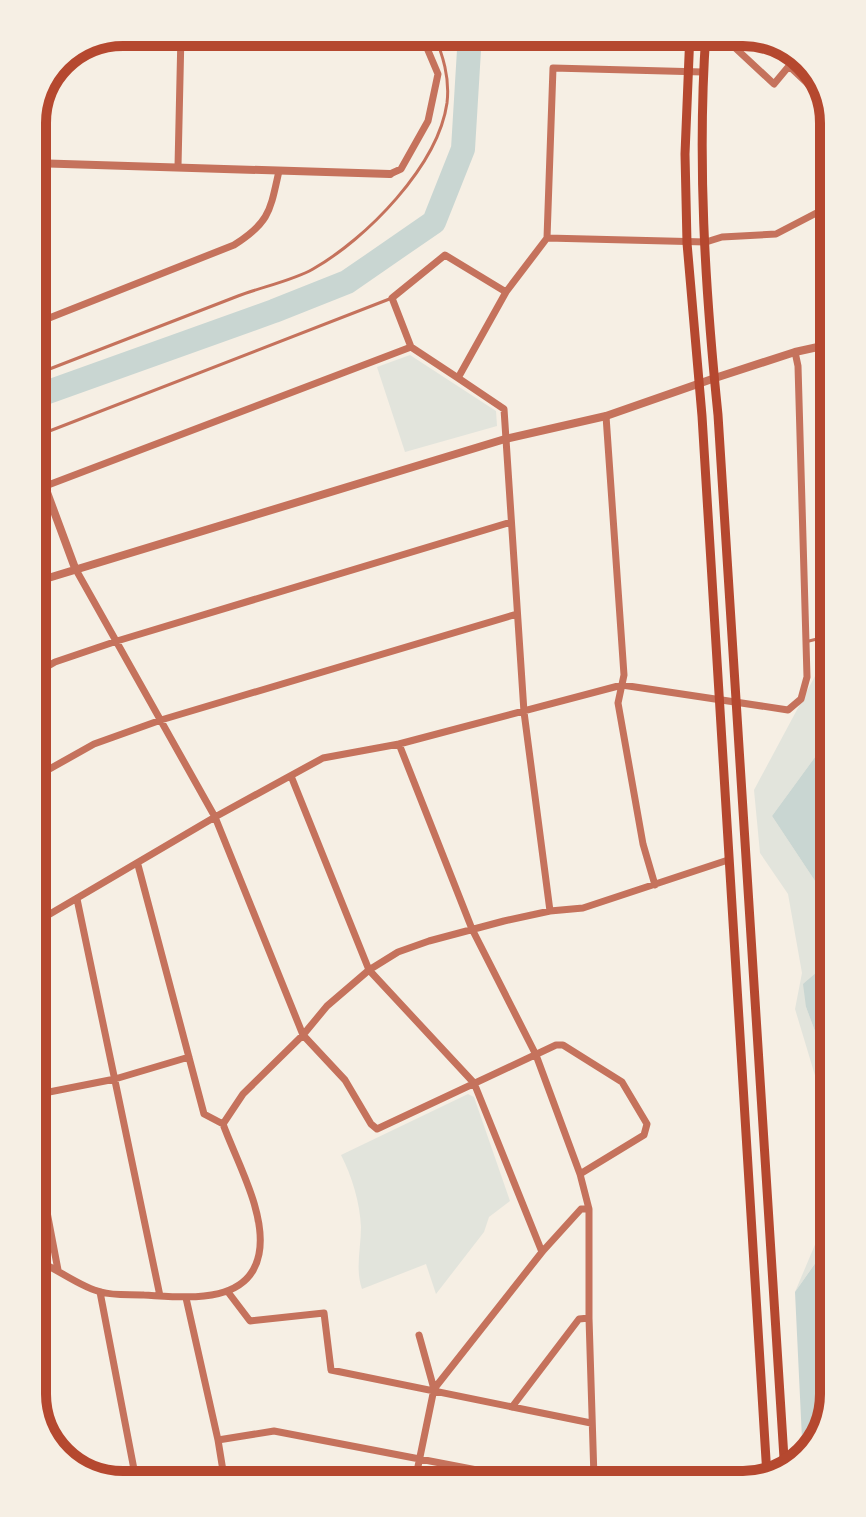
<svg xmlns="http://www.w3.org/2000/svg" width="866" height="1517" font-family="'Public Sans',sans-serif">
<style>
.green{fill:#e2e4dc}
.water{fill:#c9d6d2}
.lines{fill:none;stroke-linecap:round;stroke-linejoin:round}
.river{stroke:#c9d6d2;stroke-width:24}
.service{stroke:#c5725c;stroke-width:3}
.minor{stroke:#c5725c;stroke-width:7}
.tertiary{stroke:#c5725c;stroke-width:8}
.secondary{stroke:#b5482f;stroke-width:9}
.rim{fill:none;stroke:#b5482f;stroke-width:10}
</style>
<rect width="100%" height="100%" fill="#f6efe4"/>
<!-- green -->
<path class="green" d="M410,355L496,411L497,426L405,452L377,367Z
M829,650V738L772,816L825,896L823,968L806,1007L832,1077V1132L795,1009L802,973L788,894L760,853L754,790Z
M468,1094L474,1097L510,1201L489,1217L484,1232L436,1294L426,1264L362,1289C355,1269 361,1248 361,1227C360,1203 352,1176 341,1155Z
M833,1202L832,1239L795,1292Z"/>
<!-- water -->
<path class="water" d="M829,738L832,1077L806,1007L803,984L823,967L825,896L772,816Z
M833,1238L834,1394L821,1437L802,1439L795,1292Z"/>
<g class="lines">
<!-- river -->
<path class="river" d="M34,397L274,311L347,282L434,222L463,149L469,50L464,32"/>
<!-- service -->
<path class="service" d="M34,375C102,349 170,322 238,296C261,287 292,281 313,269C366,239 438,166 447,103C450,78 443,55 433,32
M34,437L392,298
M809,641L829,636"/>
<!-- minor -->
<path class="minor" d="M741,32L731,44L774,84L789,66L825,100
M120,33L422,36
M703,72L553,68L547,238L706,242L722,237L776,234L826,208
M178,166L181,34
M390,174L401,169L428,121L438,74L421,34
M547,238L506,292L458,378L504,409L524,712L550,911
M34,324L234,245C270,222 270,211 279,171
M458,378L411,347L392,298L445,255L506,292
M606,416L624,675L618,703L643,844L655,885
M35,490L411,347
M75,568L215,817L303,1035L345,1080L371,1124L377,1129L556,1045H563L622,1082L647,1124L644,1135L580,1174
M36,673L55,662L117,641L511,522
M399,744L622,685L788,710L801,699L807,677L798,366L795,352
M37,776L94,744L161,720L517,614
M291,776L369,970L474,1083L542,1252
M138,865L204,1114L223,1124
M77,899L160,1296
M38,921L215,817L323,758L399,744L472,929L536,1055L580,1174L589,1209V1318L594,1478
M39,1094L115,1079L189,1057
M39,1170L58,1270
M40,1262C59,1270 82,1288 101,1292C114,1296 131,1294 144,1295C184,1297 249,1306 259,1254C267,1214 236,1160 223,1124L243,1094L303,1035L327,1006L369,970L398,952L429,941L504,921L550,911L583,908L728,860
M100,1292L137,1485
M228,1292L250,1321L324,1313L331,1370L591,1423
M186,1298L218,1440L225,1483
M419,1335L434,1389
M512,1407L579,1319L589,1318
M41,1415L46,1439
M218,1440L274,1431L524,1479
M415,1481L434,1389L542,1252L581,1209H589"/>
<!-- tertiary -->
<path class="tertiary" d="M32,163L390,174
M35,460L75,568
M35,582L505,439L606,416L715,378L795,352L827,345"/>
<!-- secondary -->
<path class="secondary" d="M690,32L685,154L687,243L702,416L767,1476
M706,32C697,159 705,288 718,415L785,1474"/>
</g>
<!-- crop -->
<path d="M0 0H866V1517H0ZM123 46H743A77 77 0 0 1 820 123V1394A77 77 0 0 1 743 1471H123A77 77 0 0 1 46 1394V123A77 77 0 0 1 123 46Z" fill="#f6efe4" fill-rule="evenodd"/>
<path class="rim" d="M123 46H743A77 77 0 0 1 820 123V1394A77 77 0 0 1 743 1471H123A77 77 0 0 1 46 1394V123A77 77 0 0 1 123 46Z"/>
</svg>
